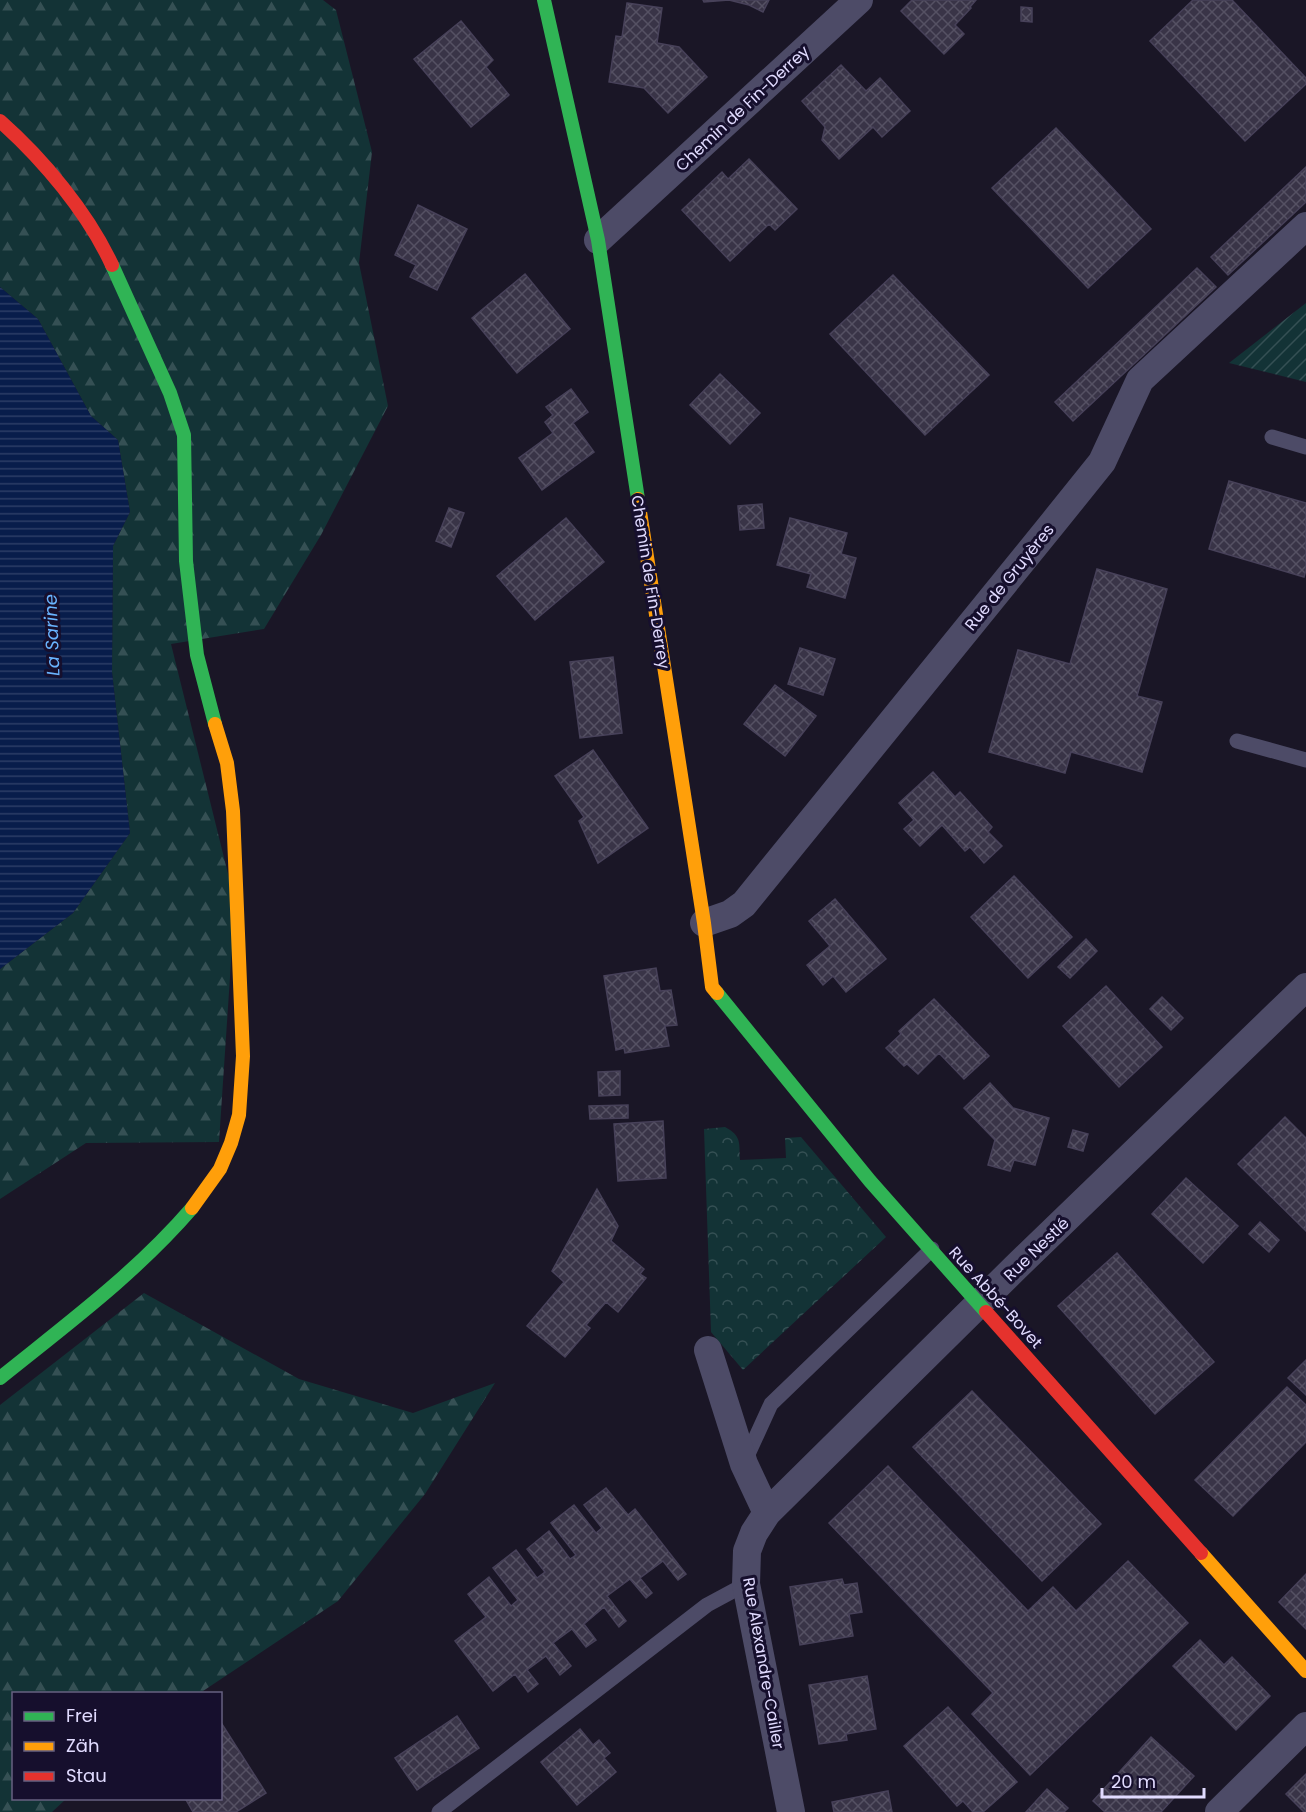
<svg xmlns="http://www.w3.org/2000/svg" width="1306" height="1812" font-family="Poppins,sans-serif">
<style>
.forest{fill:url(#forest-firs)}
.park{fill:url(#park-crowns)}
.garden{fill:url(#garden-furrows)}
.water{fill:url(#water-rules)}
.building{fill:url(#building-cross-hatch);stroke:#474159;stroke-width:1.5}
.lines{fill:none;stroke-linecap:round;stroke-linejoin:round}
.lane{stroke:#4d4b67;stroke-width:15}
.street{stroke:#4d4b67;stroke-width:28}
.fast{stroke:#30b455;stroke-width:14}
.slow{stroke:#ff9f0a;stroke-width:14}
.jam{stroke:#e5322d;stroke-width:14}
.labels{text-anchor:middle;stroke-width:6;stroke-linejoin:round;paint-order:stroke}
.street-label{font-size:16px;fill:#e1dbff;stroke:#160f2d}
.water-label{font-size:18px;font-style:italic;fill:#69b4ff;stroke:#160f2d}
</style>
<defs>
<pattern id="forest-firs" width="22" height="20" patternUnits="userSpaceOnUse" patternTransform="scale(1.5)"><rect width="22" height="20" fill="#133336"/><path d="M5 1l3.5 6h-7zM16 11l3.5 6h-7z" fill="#355054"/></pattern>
<pattern id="park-crowns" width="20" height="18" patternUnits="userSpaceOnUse" patternTransform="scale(1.5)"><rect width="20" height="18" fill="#133336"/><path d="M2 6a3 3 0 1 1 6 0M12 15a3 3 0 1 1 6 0" fill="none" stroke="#355054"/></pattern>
<pattern id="garden-furrows" width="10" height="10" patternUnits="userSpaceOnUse" patternTransform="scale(1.5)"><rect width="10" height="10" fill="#133336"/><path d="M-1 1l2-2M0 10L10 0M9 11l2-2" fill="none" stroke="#355054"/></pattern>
<pattern id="water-rules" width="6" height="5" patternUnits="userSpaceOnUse" patternTransform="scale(1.5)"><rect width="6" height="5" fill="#081d4b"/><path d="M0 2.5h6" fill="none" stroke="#2c3d66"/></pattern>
<pattern id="building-cross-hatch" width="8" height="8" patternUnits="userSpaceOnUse" patternTransform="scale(1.5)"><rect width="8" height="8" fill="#393447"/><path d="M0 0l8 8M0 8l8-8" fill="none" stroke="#555163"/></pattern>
</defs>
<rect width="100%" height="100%" fill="#1a1626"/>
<!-- forest -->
<path class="forest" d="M0,0H323L336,10L372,152L359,263L388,406L321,535L264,629L171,644L235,902L219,1142L86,1143L0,1199V969L73,913L130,833L112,672L113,546L130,512L118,440L91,416L38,319L0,287Z
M144,1293L299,1379L413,1413L495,1383L425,1494L338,1601L200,1693L14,1694V1798L66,1799L52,1812H0V1405Z"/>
<!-- park -->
<path class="park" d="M725,1127C742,1136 739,1143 740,1160L786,1158L785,1138L801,1137L886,1237L743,1370L711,1332L704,1129Z"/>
<!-- garden -->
<path class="garden" d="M1306,303V382L1229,363Z"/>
<!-- water -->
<path class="water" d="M0,287L38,319L91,416L118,440L130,512L113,546L112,672L130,833L73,913L0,969Z"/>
<!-- building -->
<path class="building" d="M703,0H769L763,12L749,5L729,0L704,2Z
M912,0H976L970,7L971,8L955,25L964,34L944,54L901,11Z
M1193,0H1232L1306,78V84L1245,141L1150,41Z
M627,3L662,8L657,43L679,47L707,77L668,113L644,88L609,82L616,36L622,37Z
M1021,7L1032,8V22L1021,21Z
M461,21L493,60L486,67L509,95L471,127L414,59Z
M841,65L866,91L880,78L910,111L882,137L873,127L839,159L822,140L825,127L802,101Z
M1056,128L1151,229L1088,288L992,188Z
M749,159L797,209L775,230L769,224L730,261L682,210L722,172L728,179Z
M1306,167V202L1228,275L1211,257Z
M418,205L467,229L437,290L410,277L416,265L395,255Z
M1197,268L1216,287L1073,421L1055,402Z
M525,274L570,329L517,373L472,318Z
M893,275L989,375L925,435L830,334Z
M720,374L760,413L730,444L690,405Z
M571,389L588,412L573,423L594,452L542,490L519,458L553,433L545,422L553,415L546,407Z
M1229,481L1306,503V570L1304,577L1209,549Z
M762,504L764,528L740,530L738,506Z
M449,508L464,513L451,547L436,541Z
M566,518L604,562L535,620L497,576Z
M790,518L847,533L841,554L856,558L845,598L807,587L811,574L777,565Z
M1097,569L1167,589L1137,696L1162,702L1142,772L1071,752L1065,773L989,752L1018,650L1070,664Z
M800,648L835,659L823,695L788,684Z
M613,657L622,733L580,738L570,662Z
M775,685L816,716L785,756L744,724Z
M593,750L648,828L598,863L579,821L584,817L555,776Z
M933,772L955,797L960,792L992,827L988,832L1002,846L984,863L970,847L965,851L942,825L920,846L904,829L914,820L899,803Z
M1014,876L1072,937L1028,978L971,917Z
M835,899L886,959L846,992L833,976L823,985L807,965L830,946L809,921Z
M1086,939L1097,951L1070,978L1058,967Z
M656,968L660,991L671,990L677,1025L665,1026L669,1046L625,1053L624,1048L616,1050L604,976Z
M1106,986L1162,1047L1119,1087L1063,1026Z
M1162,997L1183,1018L1171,1030L1150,1009Z
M934,999L989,1056L964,1079L939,1053L918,1074L907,1064L904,1066L886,1048L901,1034L899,1031Z
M620,1071V1095L599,1096L598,1072Z
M990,1083L1013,1108L1049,1118L1035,1165L1014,1160L1010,1171L988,1165L995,1140L964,1108Z
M628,1105V1118L590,1119L589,1106Z
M1285,1117L1306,1138V1231L1238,1164Z
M663,1121L666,1178L618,1181L614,1124Z
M1073,1130L1088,1134L1083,1151L1068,1147Z
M1186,1178L1238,1226L1203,1263L1152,1214Z
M597,1189L618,1226L611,1241L644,1269L640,1274L646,1278L618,1312L606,1302L586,1325L590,1328L565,1357L527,1326L564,1282L552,1271Z
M1260,1222L1279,1240L1269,1252L1249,1234Z
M1117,1253L1214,1362L1155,1414L1058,1306Z
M1306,1360V1395L1288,1378Z
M1287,1387L1306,1405V1442L1233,1516L1195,1480Z
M972,1391L1101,1524L1042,1581L913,1447Z
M888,1466L1028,1611L1053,1587L1076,1611L1128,1561L1188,1623L1030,1775L972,1714L993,1693L829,1523Z
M606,1488L628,1515L635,1509L686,1574L678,1580L663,1561L640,1578L652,1593L646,1598L630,1579L607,1596L626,1621L619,1627L604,1607L584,1624L596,1640L586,1647L572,1629L553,1643L571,1666L560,1675L546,1656L527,1670L538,1684L528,1692L515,1674L493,1691L455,1641L486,1617L468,1594L489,1577L511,1606L518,1600L493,1568L516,1550L537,1578L545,1572L527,1549L549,1531L570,1559L576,1555L551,1523L574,1505L596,1533L602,1528L584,1505Z
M1306,1574V1629L1279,1602Z
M842,1579L844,1585L857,1583L862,1612L849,1614L853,1636L800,1645L790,1587Z
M1200,1640L1224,1665L1232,1657L1270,1696L1236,1730L1173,1666Z
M867,1676L876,1729L846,1734L847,1740L819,1744L809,1685Z
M948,1707L1017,1782L983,1812H973L963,1801L957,1806L904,1746Z
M457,1716L479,1748L417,1790L395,1758Z
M220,1721L266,1793L236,1812H193L185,1798H220Z
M580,1729L593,1745L599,1740L610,1753L604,1758L616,1772L577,1805L541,1762Z
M1151,1737L1194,1776L1161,1812H1105L1093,1801Z
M1306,1774V1812H1304L1286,1794Z
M1047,1789L1068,1808L1064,1812H1026Z
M888,1791L892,1812H834L832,1802Z"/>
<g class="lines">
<!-- lane -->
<path class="lane" d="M1272,437L1306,447
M1237,741L1306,760
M744,1463L771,1404L932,1249
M439,1812L707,1605L746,1584"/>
<!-- street -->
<path class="street" d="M598,240L859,0
M704,923L730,914L744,904L1053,523L1102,462L1140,380L1306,226
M708,1350L744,1464L767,1513
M791,1812L746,1584L747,1551L754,1533L767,1513L1016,1267L1306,987
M1219,1812L1306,1726"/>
<!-- fast -->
<path class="fast" d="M544,0L598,240L638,499
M112,265L170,393L184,435L186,561L197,655L215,724
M717,993L870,1181L986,1312
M0,1378C67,1324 136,1273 192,1208"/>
<!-- slow -->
<path class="slow" d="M638,499L704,923L712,987L717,993
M192,1208L220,1169L231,1143L239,1115L243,1056L233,811L227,763L215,724
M1201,1553L1306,1671"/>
<!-- jam -->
<path class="jam" d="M0,121C43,159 88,213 112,265
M986,1312L1201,1553"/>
</g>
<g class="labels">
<!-- street labels -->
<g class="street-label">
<text transform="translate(742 108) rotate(-43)" y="6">Chemin de Fin-Derrey</text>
<text transform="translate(1009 577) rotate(-51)" y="6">Rue de Gruyères</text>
<text transform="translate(651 582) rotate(81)" y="6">Chemin de Fin-Derrey</text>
<text transform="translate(1036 1249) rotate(-44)" y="6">Rue Nestlé</text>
<text transform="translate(996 1297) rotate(48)" y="6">Rue Abbé-Bovet</text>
<text transform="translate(764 1663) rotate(80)" y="6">Rue Alexandre-Cailler</text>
</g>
<!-- water labels -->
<g class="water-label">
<text transform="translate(52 635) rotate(-92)" y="6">La Sarine</text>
</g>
</g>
<!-- legend -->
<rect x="12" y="1692" width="210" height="108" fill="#160f2d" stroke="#676181" stroke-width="1.5"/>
<rect x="24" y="1712" width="30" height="9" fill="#30b455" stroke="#676181" stroke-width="1.5"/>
<text x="66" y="1722" font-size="18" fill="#e1dbff">Frei</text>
<rect x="24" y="1742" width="30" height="9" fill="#ff9f0a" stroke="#676181" stroke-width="1.5"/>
<text x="66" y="1752" font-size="18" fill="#e1dbff">Zäh</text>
<rect x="24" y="1772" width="30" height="9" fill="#e5322d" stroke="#676181" stroke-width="1.5"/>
<text x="66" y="1782" font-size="18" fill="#e1dbff">Stau</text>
<!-- scale -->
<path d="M1102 1788v9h102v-9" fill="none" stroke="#e1dbff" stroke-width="3"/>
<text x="1111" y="1788" font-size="18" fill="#e1dbff" stroke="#160f2d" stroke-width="4.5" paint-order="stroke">20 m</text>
</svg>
